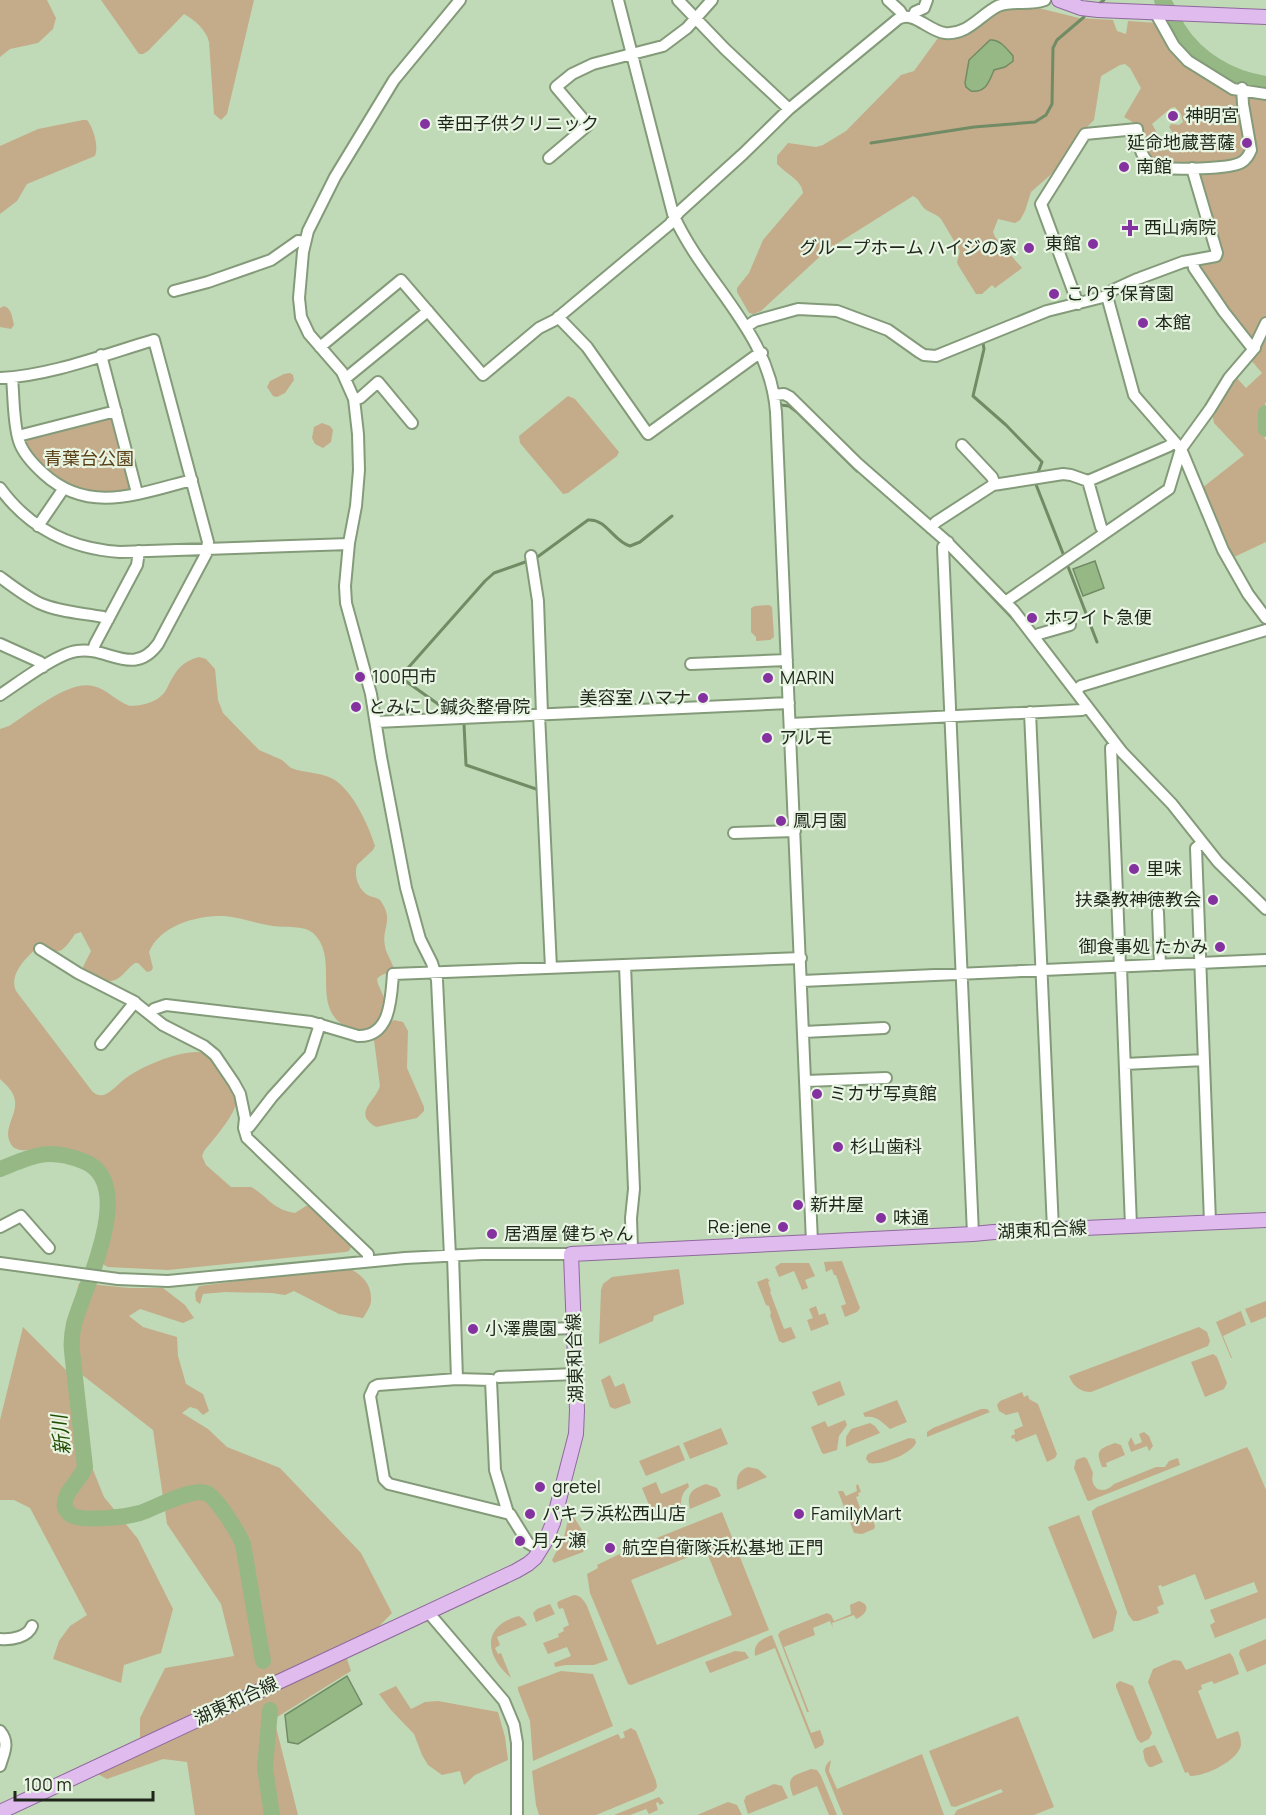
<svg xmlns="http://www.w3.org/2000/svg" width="1266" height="1815" font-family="Manrope,'Noto Sans JP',sans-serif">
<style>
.green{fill:#c4ac8a;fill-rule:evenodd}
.water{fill:#95b885;stroke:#718c65;stroke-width:1.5}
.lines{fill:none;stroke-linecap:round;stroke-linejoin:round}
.stream{stroke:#718c65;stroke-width:3}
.river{stroke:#95b885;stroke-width:16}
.minor-casing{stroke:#849b7a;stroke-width:14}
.major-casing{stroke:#8f699d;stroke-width:16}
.minor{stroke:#fff;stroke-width:10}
.major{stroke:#e0bbee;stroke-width:14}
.poi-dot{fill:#8532a1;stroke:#e9f5e3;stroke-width:2}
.labels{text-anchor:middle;stroke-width:4.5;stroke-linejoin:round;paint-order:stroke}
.poi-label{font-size:18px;fill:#1e271a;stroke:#e9f5e3;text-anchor:start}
.park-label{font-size:18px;fill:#5b4118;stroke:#e9f5e3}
.street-label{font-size:18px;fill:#1e271a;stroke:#e9f5e3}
.water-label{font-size:20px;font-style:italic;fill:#214d00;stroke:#e9f5e3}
</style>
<rect width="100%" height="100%" fill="#c0d9b6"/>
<!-- green -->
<path class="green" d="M0,0H47L56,18L53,29L38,43L10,49L0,57Z
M101,0H254L227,114L221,120L214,114L209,42C206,30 195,20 184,14L148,51L143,54H139Z
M1030,6L1079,18L1113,20L1117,31L1126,34L1128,21L1157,23L1171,48L1240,96V104L1230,108L1241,117L1248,150L1238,161L1164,166L1147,158L1136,124L1124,117L1141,88L1130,68L1125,64L1120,65L1101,76L1094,120L1083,131L1056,170L1031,192L1025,211L1020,220L1015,223L998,219L993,232L995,237L1022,268L995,288L992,285L982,294H976L958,265L957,262L960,251L941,219C936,213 928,213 923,207C919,202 919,199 913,196L827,250L761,311L753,314L749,313L737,292V288L749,273L763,240L803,193C802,180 786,174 777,164V156L788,143L816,147L823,145L846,131L901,75L914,71L938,38L997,10ZM1175,107L1181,114L1183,122L1179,125L1171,124L1169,127L1181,145L1176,149L1160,151L1155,146L1159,136L1152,124L1171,108Z
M1245,93L1266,96V315L1253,342L1196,267L1198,263L1223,258L1195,171L1246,163Z
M83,120H87C93,127 99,146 95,156L27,184L17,201L0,214V146L38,129Z
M4,306C12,309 12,317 14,325L11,329L0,327V308Z
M1266,331V402C1259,415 1260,428 1266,441V542L1232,558L1202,488L1244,455L1214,423L1212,413L1235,376L1246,388L1262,373L1250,359Z
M290,373L293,375L294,380L285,393L277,397L273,396L267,387L270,381L284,374Z
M568,396L575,399L619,452L617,456L568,493L563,494L520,443L519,436Z
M108,417L114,420L132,486L128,492L109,495L72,489L41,467L24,443L27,437Z
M322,423L330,426L333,430L331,442L323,448L315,444L312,438L314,427Z
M769,605L772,607L774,637L770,640L756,641V637L751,632V608L755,606Z
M199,657L206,659L215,669L218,700L223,713L259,750L282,760L291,768L297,770C309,773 322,773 333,779C352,789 369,826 375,846L373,850L357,865C354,874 357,887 366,894C370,897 376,897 380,900C395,921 381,928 385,946C386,954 392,961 394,969C388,974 382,973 377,979L378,984L386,1002L381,1022L364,1033C357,1031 349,1029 343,1025C311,1004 340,957 313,933C304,925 284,928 273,926C257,924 240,917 224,916C198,915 160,925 149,952L153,968L151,971L147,972L138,963H135C129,967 125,973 120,977C107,987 95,977 83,972V967L91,951L81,932L75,934C61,955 59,954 36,949C24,959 9,976 16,991L92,1091C96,1095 99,1096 104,1095C112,1092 119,1083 126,1078C143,1066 177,1051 199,1052C208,1053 214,1062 219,1069C225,1078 235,1090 236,1101C237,1113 212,1141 204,1151L202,1156L206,1165L231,1187H251C269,1197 271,1209 295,1213L306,1206H309L349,1244L351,1247L349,1251L345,1252L168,1270L108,1267L104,1265C100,1256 107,1244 109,1234C113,1217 116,1198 110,1180C102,1161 86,1155 67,1151C59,1150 52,1147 44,1147C34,1148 23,1154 13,1147C0,1131 17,1117 15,1101C14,1091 6,1085 0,1079V729L9,726C30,713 68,680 93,686C107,689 117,702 130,706C139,706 154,703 161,696C165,693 167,688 169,684C176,670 183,661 199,657Z
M394,1020L403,1022L408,1031L407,1068L424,1107V1111L417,1118L376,1127C352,1113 375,1102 380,1086L374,1040L385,1025Z
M842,1261L860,1308L857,1312L845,1317L841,1306L846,1304L836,1275H834L832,1269L826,1272L824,1262Z
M781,1263H809L815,1276L805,1280L808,1288L802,1290L794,1271L779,1277L775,1267Z
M347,1267C361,1274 372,1283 371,1301C371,1306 366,1313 363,1318L339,1314L294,1291L285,1295L272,1293L225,1292L203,1294L200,1304L196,1301L195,1293L199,1286Z
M679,1269L684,1304L654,1316L653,1321L599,1344L601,1290L603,1284L612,1277Z
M767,1278L770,1281L768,1282L771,1291L770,1292L784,1329L791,1327L796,1338L783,1343L779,1341L770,1315L771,1313L769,1306L766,1305L757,1282Z
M79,1283L129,1288H163L185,1305L194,1318L183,1323L140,1309L129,1316L143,1327L177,1337L178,1356L186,1384L203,1394L209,1411L203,1415L197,1409L190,1407L182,1413L208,1429L227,1447L280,1468L361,1553L392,1613L347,1659L351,1671L274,1719L298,1815H195L187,1762L163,1759L107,1779L96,1773L140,1751V1718L165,1668L234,1656L221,1604L167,1524L153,1430L81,1374L68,1326Z
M1266,1301V1317L1251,1323L1245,1309Z
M816,1306L819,1315L825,1313L829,1324L811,1331L807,1320L813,1318L809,1309Z
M1241,1311L1246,1325L1223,1336L1232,1358H1231L1216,1322Z
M23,1327L80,1384L87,1455L104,1497L138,1539L173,1609L161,1653L124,1665L121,1683L53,1659L59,1641L70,1626L87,1615L30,1508L14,1500H0V1420Z
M1199,1327L1207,1332L1210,1341L1208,1346L1091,1392C1080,1392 1073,1386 1069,1376Z
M1213,1354L1217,1357L1227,1383L1224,1389L1205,1397L1191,1362Z
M610,1375L615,1387L624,1383L631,1403L615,1409L610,1407L601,1380Z
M840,1381L845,1395L818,1406L812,1392Z
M1022,1392L1024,1397L1028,1395L1029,1399L1038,1404L1057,1454L1055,1458L1047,1462L1036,1434L1016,1442L1014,1438L1012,1439L1011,1436L1015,1434L1014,1430L1023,1426L1018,1412L1006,1415L999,1411L997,1405L1000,1401Z
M897,1400L907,1422L890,1429C882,1422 876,1415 865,1417L863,1413Z
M981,1409H987L990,1412L927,1437V1432L933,1428Z
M845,1420L847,1425L839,1436L837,1450L824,1454L822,1453L811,1427L825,1421L828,1427Z
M870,1423L875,1426L880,1433L846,1447V1437L851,1429Z
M721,1428L728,1444L690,1459L683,1443Z
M1144,1432L1149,1436L1153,1446L1149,1451L1147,1446L1131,1452L1128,1443L1131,1437L1135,1445L1142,1442L1139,1434Z
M909,1438L915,1439L916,1443C911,1454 881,1466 869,1463L866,1459L867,1455L870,1453Z
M1115,1443L1121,1445L1125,1455L1106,1463L1107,1467H1102C1095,1450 1099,1449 1115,1443Z
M679,1445L685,1460L646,1476L645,1474L639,1461Z
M1247,1447L1250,1452L1266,1490V1618L1215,1638L1210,1625L1215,1622L1210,1610L1258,1592L1254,1582L1205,1600L1195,1574L1162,1587L1161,1585L1158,1586L1164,1604L1157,1607L1159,1613L1138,1621H1133L1128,1614L1092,1514V1511L1097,1507Z
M1084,1457L1087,1459L1093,1473C1089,1489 1103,1496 1114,1484L1156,1467H1165L1169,1461L1178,1458L1180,1465L1089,1501L1087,1500L1074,1468L1076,1460Z
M748,1467L758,1469L767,1477L737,1490C736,1479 737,1471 748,1467Z
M656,1482L661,1494L688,1483L689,1487C681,1493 680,1501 682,1510L658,1520H655L642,1488Z
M706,1484L717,1488L721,1496L690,1509C686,1493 692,1489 706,1484Z
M858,1484L861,1492L858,1493L859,1496L856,1497L860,1508L863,1507L864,1510L868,1509L875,1526L874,1529L862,1534L854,1533L838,1491H843L846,1496L857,1491L856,1486Z
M722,1512L769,1630L631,1685L628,1684L590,1593L587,1574L598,1568L597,1565L634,1547ZM706,1550L732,1615L657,1645L631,1580Z
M1079,1515L1117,1612L1113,1631L1093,1639L1048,1527Z
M569,1516H573L589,1541L583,1552L554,1563L552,1560L564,1537Z
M574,1595C580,1595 584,1600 587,1606L608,1660L594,1665H566L555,1667L554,1663L571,1656L567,1647L548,1654L543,1643L559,1637L558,1634L564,1631L563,1628L569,1625L563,1608L559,1609L557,1603L559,1601Z
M859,1601C872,1605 866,1615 856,1619L854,1615L832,1623L833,1628L830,1621L813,1628L815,1635L784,1647L809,1712H807L778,1635L781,1631L827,1613L831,1615L834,1621L851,1614L850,1605Z
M550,1604L555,1614L536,1622L533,1613L537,1609Z
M519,1616L523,1619L527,1625L497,1637L500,1645L495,1648L498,1654L501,1653L511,1678C485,1656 481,1626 519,1616Z
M772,1635L811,1733L820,1730L824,1741L823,1745L815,1749L775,1648L755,1656C753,1643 762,1639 772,1635Z
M1266,1639V1664L1247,1672L1239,1654L1240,1650Z
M735,1651L745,1652L749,1658L710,1673L705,1662Z
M1230,1653L1233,1657L1239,1674L1214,1684L1212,1681L1201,1685L1202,1689L1198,1691L1217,1739L1238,1731C1240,1735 1241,1740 1241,1745C1238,1761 1204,1777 1190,1776L1188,1772L1185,1773L1148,1682L1153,1669L1174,1660L1181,1661L1186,1670Z
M561,1671L593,1674L613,1726L533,1761L530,1721L518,1690V1687Z
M1120,1681L1133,1686L1152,1733L1149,1739L1141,1743L1137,1739L1116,1687V1684Z
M396,1686L411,1709L425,1702L438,1701L498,1712L505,1737L508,1760L475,1775L464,1785L460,1771L442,1775L428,1765L422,1755L414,1734L391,1710L379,1694Z
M1018,1716L1054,1807L1034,1815H954L957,1810L1003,1792L1001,1789L955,1807L951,1806L929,1751Z
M631,1728L636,1731L656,1781L657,1787L654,1791L596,1815H539L536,1805L532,1771L618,1734L621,1739L625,1737L623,1732Z
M1155,1745L1163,1762L1152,1767H1149L1145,1761L1143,1751L1145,1748Z
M922,1754L944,1815H843L825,1771C825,1766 827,1763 831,1760L829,1771L837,1789Z
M811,1769L817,1770L821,1776L837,1815H829L817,1786L793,1796C785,1775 794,1776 811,1769Z
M774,1784L782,1786L788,1798L748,1814L744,1801L746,1796Z
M659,1797L664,1803L660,1805L658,1802L656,1803L658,1810L649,1814L646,1809L630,1815H614Z
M728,1802L737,1805L742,1815H697Z"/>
<!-- water -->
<path class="water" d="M990,40C1000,39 1007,49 1013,56V61L1005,67L994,70C989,82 986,93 971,91L966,87L965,83L969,60Z
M1095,561L1104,588L1083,596L1073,569Z
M347,1676L362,1704L298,1744L288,1742L285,1715Z"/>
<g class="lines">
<!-- stream -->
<path class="stream" d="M1100,3L1104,0
M871,143L974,127L1035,122L1046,115L1052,104L1053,48L1057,40L1084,17
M983,343L984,349L973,396L1006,425L1042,462L1037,475
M781,405L789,406L797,412L857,471
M863,475L881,491
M1035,482L1064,556
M536,558L588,520C606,518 614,542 630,546L640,542L672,516
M960,563L1016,622
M1067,564L1097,642
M452,714L400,677L485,581L494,573L528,561
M464,724L466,765L539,790
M1101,733L1107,741"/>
<!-- river -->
<path class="river" d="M1162,0C1169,9 1172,19 1178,29C1197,59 1230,79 1266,84
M1266,413V429
M0,1169C33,1156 47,1147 83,1161C139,1182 84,1287 74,1324C72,1333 71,1342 72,1351L85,1467C80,1482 62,1492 65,1508C67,1511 68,1513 71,1515C84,1522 126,1517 140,1513C155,1508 190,1488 206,1493C216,1496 239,1534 243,1544L263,1661
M270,1710L265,1768L272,1815"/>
<!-- minor casing -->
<g class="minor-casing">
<path id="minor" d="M618,0L673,214C704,284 770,331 776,412L812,1242
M678,0L725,49L789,109
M888,0L900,11L903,16
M1155,12L1174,46L1188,61L1233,89L1266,94
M913,17L915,12L924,8L927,0
M549,158L588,125L556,87L572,74L593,64L663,46L687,28L712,0
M1193,261L1194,268L1224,312L1250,345L1255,348
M1140,278L1183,262L1216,256L1217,253L1192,168
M174,291L208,282L271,260L298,241L305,242
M1107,296L1113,290L1137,279
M1078,304L1041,204L1085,134L1137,129C1139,145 1140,161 1157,168C1174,169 1229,170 1242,162C1247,159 1249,155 1251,150L1243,104L1242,88
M558,317L587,347L648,434L754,357L762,353
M746,327L755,321L798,309L837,311L888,330L919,352L924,355L936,356L1047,311L1107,296L1134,395L1181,449L1223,550L1248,594L1266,618
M320,347L401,280L483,375L539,328L555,320L670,224L679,212L743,154L789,109L898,19C914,10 928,31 945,33C968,35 980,15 998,6C1014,0 1029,6 1045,0
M101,355L137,493
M0,378C50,376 106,354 154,340L208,542L206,554L158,644C133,678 108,646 77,651C58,653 18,683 0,695
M12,378C14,398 13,422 19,441C23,454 34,465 44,474C89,515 140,493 192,480
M346,378L428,311
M774,395L784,394L790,397L858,464L945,540L1014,611L1122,752L1172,804L1218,862L1266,909
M354,399L360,398L378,382L412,423
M18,436L116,411
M962,445L992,477L995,484
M1088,481L1101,527L1105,533
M0,488C29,528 71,549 120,552L349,544
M38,526L64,488
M931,528L936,522L993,485L1063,474L1071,475L1088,481L1169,446L1174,441
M948,542L943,547L973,1234
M531,556L538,601L542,714
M0,577C12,586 25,596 39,603C59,612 82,613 103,617L108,620
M1005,602L1169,489L1181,449L1210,409L1229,378L1253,350L1266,323
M1035,637L1039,634L1070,625
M0,644L40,662L43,667
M93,651L95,644L137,565L139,551
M691,664L787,660
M1076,691L1081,686L1266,630
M1030,712L1053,1229
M539,714L551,968
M376,722L789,703
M790,724L1082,710L1087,706
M1116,744L1111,748L1120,967
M734,833L795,831
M1202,843L1196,848L1210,1222
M1158,912L1160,965
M40,949L78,973L133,1001L163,1025L204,1046L215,1055L234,1083L240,1094L245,1118L244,1128L247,1138L368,1254V1261
M625,965L634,1189L631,1218L632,1250
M1121,967L1131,1226
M802,981L1266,960
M150,1014L154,1009L166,1005L311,1022L358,1036C391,1037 391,998 393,974L801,958
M804,1032L884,1028
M101,1044L135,1002
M1125,1064L1204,1060
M806,1081L886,1078
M244,1127H249L272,1097L310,1055L320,1024
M0,1227L21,1216L49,1248
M453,1255L457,1379L491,1380L495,1470L508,1513
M450,1256L437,980L432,963L420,939L406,888L381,757L371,694L346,603L345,586L349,543L356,506L359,470L358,434L354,399L342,372L309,334L301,317L299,298L303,252L308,231L335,177L394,80L460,0
M0,1263L118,1279L168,1281L405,1258L482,1254H571
M517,1330L574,1328
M499,1377L576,1374
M457,1379L378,1385L374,1387L370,1396L384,1479L389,1484L510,1514L528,1543L540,1550
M428,1612L504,1701L514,1725L517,1743V1815
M0,1639C12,1640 28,1637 32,1626
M0,1731C10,1743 4,1752 0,1766"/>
</g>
<!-- major casing -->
<g class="major-casing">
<path id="major" d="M1059,0L1081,8L1098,10L1266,17
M0,1812L516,1571L528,1564L535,1558L545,1542L553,1523L576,1434L577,1410L571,1254L973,1234L994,1232L1266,1220"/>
</g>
<!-- minor -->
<use href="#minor" class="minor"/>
<!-- major -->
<use href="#major" class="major"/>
</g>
<!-- markers -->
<g class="poi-dot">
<circle cx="1173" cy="116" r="6"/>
<circle cx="425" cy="124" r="6"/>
<circle cx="1247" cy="143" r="6"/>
<circle cx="1124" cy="167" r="6"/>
<path d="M1127 219h6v6h6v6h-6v6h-6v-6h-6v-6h6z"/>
<circle cx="1093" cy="244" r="6"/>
<circle cx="1029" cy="248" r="6"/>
<circle cx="1054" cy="294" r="6"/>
<circle cx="1143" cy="323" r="6"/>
<circle cx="1032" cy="618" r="6"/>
<circle cx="360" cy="677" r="6"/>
<circle cx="768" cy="678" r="6"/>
<circle cx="703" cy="698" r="6"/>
<circle cx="356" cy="707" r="6"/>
<circle cx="767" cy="738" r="6"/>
<circle cx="781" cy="821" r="6"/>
<circle cx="1134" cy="869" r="6"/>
<circle cx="1213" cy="900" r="6"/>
<circle cx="1220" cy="947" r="6"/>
<circle cx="817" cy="1094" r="6"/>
<circle cx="838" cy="1147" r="6"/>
<circle cx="798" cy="1205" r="6"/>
<circle cx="881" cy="1218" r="6"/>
<circle cx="783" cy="1227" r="6"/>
<circle cx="492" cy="1234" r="6"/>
<circle cx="473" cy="1329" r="6"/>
<circle cx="540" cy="1487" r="6"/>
<circle cx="530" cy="1514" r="6"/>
<circle cx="799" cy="1514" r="6"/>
<circle cx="520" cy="1541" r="6"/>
<circle cx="610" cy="1548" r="6"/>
</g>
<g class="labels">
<!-- poi labels -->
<g class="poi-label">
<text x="1185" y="122">神明宮</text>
<text x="437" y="130">幸田子供クリニック</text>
<text x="1235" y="149" text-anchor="end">延命地蔵菩薩</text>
<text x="1136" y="173">南館</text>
<text x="1144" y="234">西山病院</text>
<text x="1081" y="250" text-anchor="end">東館</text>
<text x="1017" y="254" text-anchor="end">グループホーム ハイジの家</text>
<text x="1066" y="300">こりす保育園</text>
<text x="1155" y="329">本館</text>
<text x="1044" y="624">ホワイト急便</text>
<text x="372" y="683">100円市</text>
<text x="780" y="684">MARIN</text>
<text x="691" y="704" text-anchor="end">美容室 ハマナ</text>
<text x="368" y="713">とみにし鍼灸整骨院</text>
<text x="779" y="744">アルモ</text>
<text x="793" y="827">鳳月園</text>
<text x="1146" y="875">里味</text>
<text x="1201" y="906" text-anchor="end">扶桑教神徳教会</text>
<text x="1208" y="953" text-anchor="end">御食事処 たかみ</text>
<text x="829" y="1100">ミカサ写真館</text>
<text x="850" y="1153">杉山歯科</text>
<text x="810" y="1211">新井屋</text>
<text x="893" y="1224">味通</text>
<text x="771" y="1233" text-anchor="end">Re:jene</text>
<text x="504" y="1240">居酒屋 健ちゃん</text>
<text x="485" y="1335">小澤農園</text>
<text x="552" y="1493">gretel</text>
<text x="542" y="1520">パキラ浜松西山店</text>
<text x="811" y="1520">FamilyMart</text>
<text x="532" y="1547">月ヶ瀬</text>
<text x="622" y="1554">航空自衛隊浜松基地 正門</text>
</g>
<!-- park labels -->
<g class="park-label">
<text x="89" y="465">青葉台公園</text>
</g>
<!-- street labels -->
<g class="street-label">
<text transform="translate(1042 1230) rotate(-3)" y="6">湖東和合線</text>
<text transform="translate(575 1358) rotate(-92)" y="6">湖東和合線</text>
<text transform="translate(236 1701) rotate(-25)" y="6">湖東和合線</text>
</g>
<!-- water labels -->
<g class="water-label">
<text transform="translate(61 1435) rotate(-96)" y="7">新川</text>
</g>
</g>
<!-- scale -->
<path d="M15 1791v9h138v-9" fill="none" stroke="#1e271a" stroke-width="3"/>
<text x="24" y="1791" font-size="18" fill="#1e271a" stroke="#e9f5e3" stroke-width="4.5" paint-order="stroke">100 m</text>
</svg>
